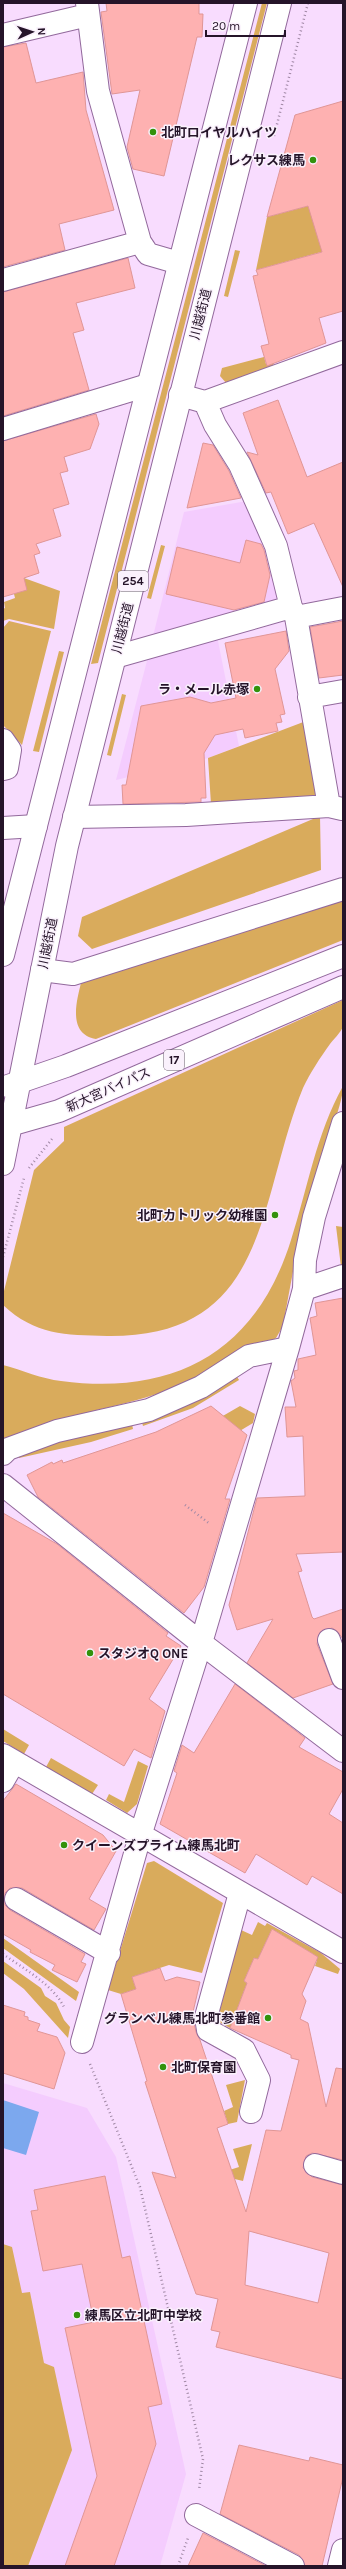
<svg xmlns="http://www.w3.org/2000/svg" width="346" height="2569" font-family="Karla,'Noto Sans JP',sans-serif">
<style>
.built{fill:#f4ccfe}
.green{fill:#d9ab5c}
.water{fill:#7ca8ee}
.building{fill:#feb1b1;stroke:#e09696;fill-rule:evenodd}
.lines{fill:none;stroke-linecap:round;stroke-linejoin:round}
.minor-casing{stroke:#92699c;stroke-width:24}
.highway-casing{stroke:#92699c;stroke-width:24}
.path{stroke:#a189a6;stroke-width:2.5;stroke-dasharray:1 3;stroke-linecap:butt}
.minor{stroke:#fff;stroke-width:22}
.highway{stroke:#fff;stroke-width:22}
.poi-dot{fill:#33920c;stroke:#faf1fc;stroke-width:1.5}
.labels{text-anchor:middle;stroke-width:3;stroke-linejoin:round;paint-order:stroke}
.shield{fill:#faf1fc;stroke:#655668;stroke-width:1}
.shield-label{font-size:12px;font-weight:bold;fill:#251429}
.poi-label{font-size:13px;font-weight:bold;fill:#251429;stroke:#faf1fc;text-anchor:start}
.street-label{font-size:13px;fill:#251429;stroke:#faf1fc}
</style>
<rect width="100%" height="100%" fill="#f8dcfe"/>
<!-- built -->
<path class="built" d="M247,501L268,544L281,597L276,605L152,640L184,512Z
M217,636L239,746L208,758L116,780L148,657Z
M3,2083L87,2108L116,2157L186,2474L160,2566H3Z"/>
<!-- green -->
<path class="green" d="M262,3H267L98,663L91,664Z
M308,206L343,246L256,270L267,217Z
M235,250L240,251L228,297L224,296Z
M264,357L266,364L273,363L275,369L227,384L220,376L222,368Z
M161,545L165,546L151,599L147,598Z
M24,578L60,591L54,629L9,619L3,621V609L5,608L4,602L15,598L14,594Z
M9,621L51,631L22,745L3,725V628Z
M59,651L64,652L39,752L33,751Z
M122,694L126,695L111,756L107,755Z
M306,721L321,798L211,804L208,758Z
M320,816L321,870L92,949L78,936L82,917Z
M343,899V940L96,1039C68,1034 76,1003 81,983Z
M343,1000C343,1008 345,1021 343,1027C340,1033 334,1039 330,1044C320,1058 310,1073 303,1088C257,1201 270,1338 107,1336C65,1335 35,1335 3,1305V1295L34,1170L64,1141V1127Z
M343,1086C343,1107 322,1152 315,1176C301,1225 292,1276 283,1326L276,1338C236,1364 190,1385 144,1398C96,1412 48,1418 3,1442V1365C22,1370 42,1379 61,1381C175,1396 256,1352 291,1240C308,1187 316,1135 343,1086Z
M336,1226L343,1227V1267H341Z
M236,1375L239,1380L193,1408L143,1426L141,1419Z
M240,1406L255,1414L253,1423L178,1468V1442Z
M132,1424L133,1429L91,1442L19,1458V1453L42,1444Z
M3,1729L29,1745L24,1754L3,1741Z
M51,1758L98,1785L92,1794L46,1767Z
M138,1761L148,1766L137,1804L127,1813L106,1800L109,1794L124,1802Z
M154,1861L223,1903L202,1973L169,1965L132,1977L136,1989L121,1994L108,1990L147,1863Z
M258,1922L265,1926L267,1923L321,1953L340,1969L338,1974L315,1966L317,1960L313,1954L272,1929L258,1959L254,1958L244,1981L247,1983L230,2028L217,2021L241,1930L252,1935Z
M3,1938L79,1992L76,2001L3,1948Z
M3,1961L41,1988L45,1996L56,2003L64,2020L70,2027L68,2038L24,1989L3,1973Z
M245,2080L237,2122L228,2124L224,2111L233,2107L226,2085Z
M252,2144L243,2181L222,2176L220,2173L239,2167L233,2149Z
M3,2244L12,2247L22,2293L30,2292L44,2363L54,2367L72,2450L28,2566H3Z"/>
<!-- water -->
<path class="water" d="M3,2100L39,2112L26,2155L3,2148Z"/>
<!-- building -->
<path class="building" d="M106,3H199V14H203L202,37H197L164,176L133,169L127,147L140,90L112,94L101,12L107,11Z
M26,43L36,83L83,72L86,110L114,210L59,224L65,250L3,267V47Z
M343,101V311L319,318L326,343L267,366L261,346L269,344L253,276L258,275L256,270L322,252L308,206L267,217L295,115Z
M128,258L135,288L76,303L84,330L73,333L89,390L3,416V292Z
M278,400L307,477L343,462V587L314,523L288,534L271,492L266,493L247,452L258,455L243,413Z
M96,414L99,424L90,449L64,457L68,471L60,473L69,504L53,509L61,536L36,544L40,553L34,555L39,573L24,578L27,590L3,597V441Z
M203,443L213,445L229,471L241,498L187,508Z
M246,540L261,544L264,550L270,575L264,602L234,610L166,594L177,547L240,563Z
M343,621V675L319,678L310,627Z
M286,631L289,651L275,669L285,714L280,715L282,722L276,723L278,731L245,738L243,729L215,735L204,753L206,798H201V802L123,804L122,785H126L141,706L190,697L211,703L236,698L225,643Z
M343,1298V1552L296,1554L302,1571L298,1572L312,1617L314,1619L343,1609V1639L337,1631L332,1628L320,1632L317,1644L333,1684L293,1698L247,1663L273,1619L237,1630L229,1605L257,1498L305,1496L303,1436L287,1437L285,1407H296L291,1381L295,1378L294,1371L298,1370V1359L316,1355L310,1318L317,1316L315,1303Z
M211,1406L247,1435L225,1499H230L204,1587L184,1613L38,1497L27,1475L52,1462L53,1464L62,1460L63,1463L156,1432Z
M3,1513L57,1544L168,1633L166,1636L181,1646L149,1699L165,1711L151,1758L134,1749L124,1766L3,1694Z
M235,1684L305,1738L299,1747L343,1772V1789L329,1814L343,1823V1894L312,1876L307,1885L256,1854L245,1873L160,1824L177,1773L174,1771L182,1745L194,1753Z
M16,1784L103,1835L116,1851L89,1899L106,1909L94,1930L22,1888H10L5,1893V1905L10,1910L85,1954L81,1962L86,1964L77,1982L52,1970L55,1965L30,1952L31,1950L3,1934V1801Z
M272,1929L318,1957L302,1994L306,2001L300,2019L308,2023L326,2107L336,2068L343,2069V2160L312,2153L306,2156L303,2168L312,2177L343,2185V2379L216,2347L220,2332L211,2330L218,2299L196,2294L152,2172L176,2178L145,2082L147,2081L121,1994L136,1989L132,1977L160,1968L165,1981L177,1977L200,1982L193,2012L191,2010L196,2032L200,2040L228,2124L217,2128L246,2212L266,2130L281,2131L299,2060L291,2058V2055L230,2028L247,1983L244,1981L254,1958L258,1959ZM249,2231L329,2253L318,2303L245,2285Z
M3,2005L25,2012L24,2016L28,2017V2020L40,2024L37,2031L57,2037L65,2053L54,2089L3,2073Z
M105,2176L122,2258L130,2256L162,2404L148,2407L156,2444L114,2566H65L97,2476L65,2328L94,2322L82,2264L43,2271L31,2211L38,2210L34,2190Z
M239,2445L309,2461L310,2457L343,2465V2477L322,2566H305L299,2555L220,2514Z
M203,2533L266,2566H188Z"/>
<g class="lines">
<!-- minor casing -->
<g class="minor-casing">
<path id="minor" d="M87,3L98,91L140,242L148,254L179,263
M3,35L88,15
M3,280L140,242
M180,395L205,402L215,425L240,465L276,546L291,607L296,617L329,806
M205,402L343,352
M3,429L148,385
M296,617L343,608
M115,657L291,607
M309,697L343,691
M3,740L10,750L7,768L3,769
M74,817L186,815L329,806L342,809
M3,828L36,826
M42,970L73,974L343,889
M304,1289L343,1276
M3,1454L8,1449L57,1431L149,1410L201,1387L249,1356L288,1348
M3,1485L201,1643L343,1751
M329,1640L343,1678
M3,1755L343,1952
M3,1781L14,1762
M240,1893L206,2017L208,2030L244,2050L259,2080L251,2112
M16,1899L109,1953
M82,2042L140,1836L201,1643L288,1348L304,1289L305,1260L314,1217L343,1123
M315,2165L343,2173
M196,2515L293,2566
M339,2566L343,2550"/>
</g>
<!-- highway casing -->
<g class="highway-casing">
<path id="highway" d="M3,955L246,3
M8,1086L66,1066L343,956
M3,1127L59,1111L343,987
M3,1164L67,846L280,3"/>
</g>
<!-- path -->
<path class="path" d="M274,136L308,3
M29,1168L52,1139
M3,1257L24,1178
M185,1505L210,1524
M3,1954C24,1969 54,1985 65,2009
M90,2064L140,2187L203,2459L199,2490
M178,2566L188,2538"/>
<!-- minor -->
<use href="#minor" class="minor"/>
<!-- highway -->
<use href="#highway" class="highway"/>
</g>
<!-- markers -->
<g class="poi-dot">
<circle cx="153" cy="132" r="4"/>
<circle cx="313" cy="160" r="4"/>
<circle cx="257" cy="689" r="4"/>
<circle cx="275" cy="1215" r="4"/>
<circle cx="90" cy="1653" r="4"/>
<circle cx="64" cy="1845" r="4"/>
<circle cx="268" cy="2018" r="4"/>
<circle cx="163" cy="2067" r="4"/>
<circle cx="77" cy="2315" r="4"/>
</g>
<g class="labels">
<!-- shield labels -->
<g class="shield">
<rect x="118" y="571" width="30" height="20" rx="3"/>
<rect x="164" y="1050" width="20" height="20" rx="3"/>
</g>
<g class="shield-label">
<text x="133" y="585">254</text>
<text x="174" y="1064">17</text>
</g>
<!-- poi labels -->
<g class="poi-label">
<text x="161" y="137">北町ロイヤルハイツ</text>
<text x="305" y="165" text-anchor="end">レクサス練馬</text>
<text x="249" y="694" text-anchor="end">ラ・メール赤塚</text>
<text x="267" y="1220" text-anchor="end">北町カトリック幼稚園</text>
<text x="98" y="1658">スタジオQ ONE</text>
<text x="72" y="1850">クイーンズプライム練馬北町</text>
<text x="260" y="2023" text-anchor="end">グランベル練馬北町参番館</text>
<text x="171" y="2072">北町保育園</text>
<text x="85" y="2320">練馬区立北町中学校</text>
</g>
<!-- street labels -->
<g class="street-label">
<text transform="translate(200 314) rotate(-76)" y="5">川越街道</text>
<text transform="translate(122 628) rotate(-76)" y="5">川越街道</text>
<text transform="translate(47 943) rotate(-79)" y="5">川越街道</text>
<text transform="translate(108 1089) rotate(-24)" y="5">新大宮バイパス</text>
</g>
</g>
<!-- border -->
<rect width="346" height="2569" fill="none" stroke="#251429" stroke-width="8"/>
<!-- north arrow -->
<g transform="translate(32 32) rotate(87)" stroke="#faf1fc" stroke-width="3" paint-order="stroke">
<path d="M0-3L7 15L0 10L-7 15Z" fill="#251429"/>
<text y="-6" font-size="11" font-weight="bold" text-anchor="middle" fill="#251429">N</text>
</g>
<!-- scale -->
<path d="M206 30v6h79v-6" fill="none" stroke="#251429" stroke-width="2"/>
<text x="212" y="30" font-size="12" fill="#251429" stroke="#faf1fc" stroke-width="3" paint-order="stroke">20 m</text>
</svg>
